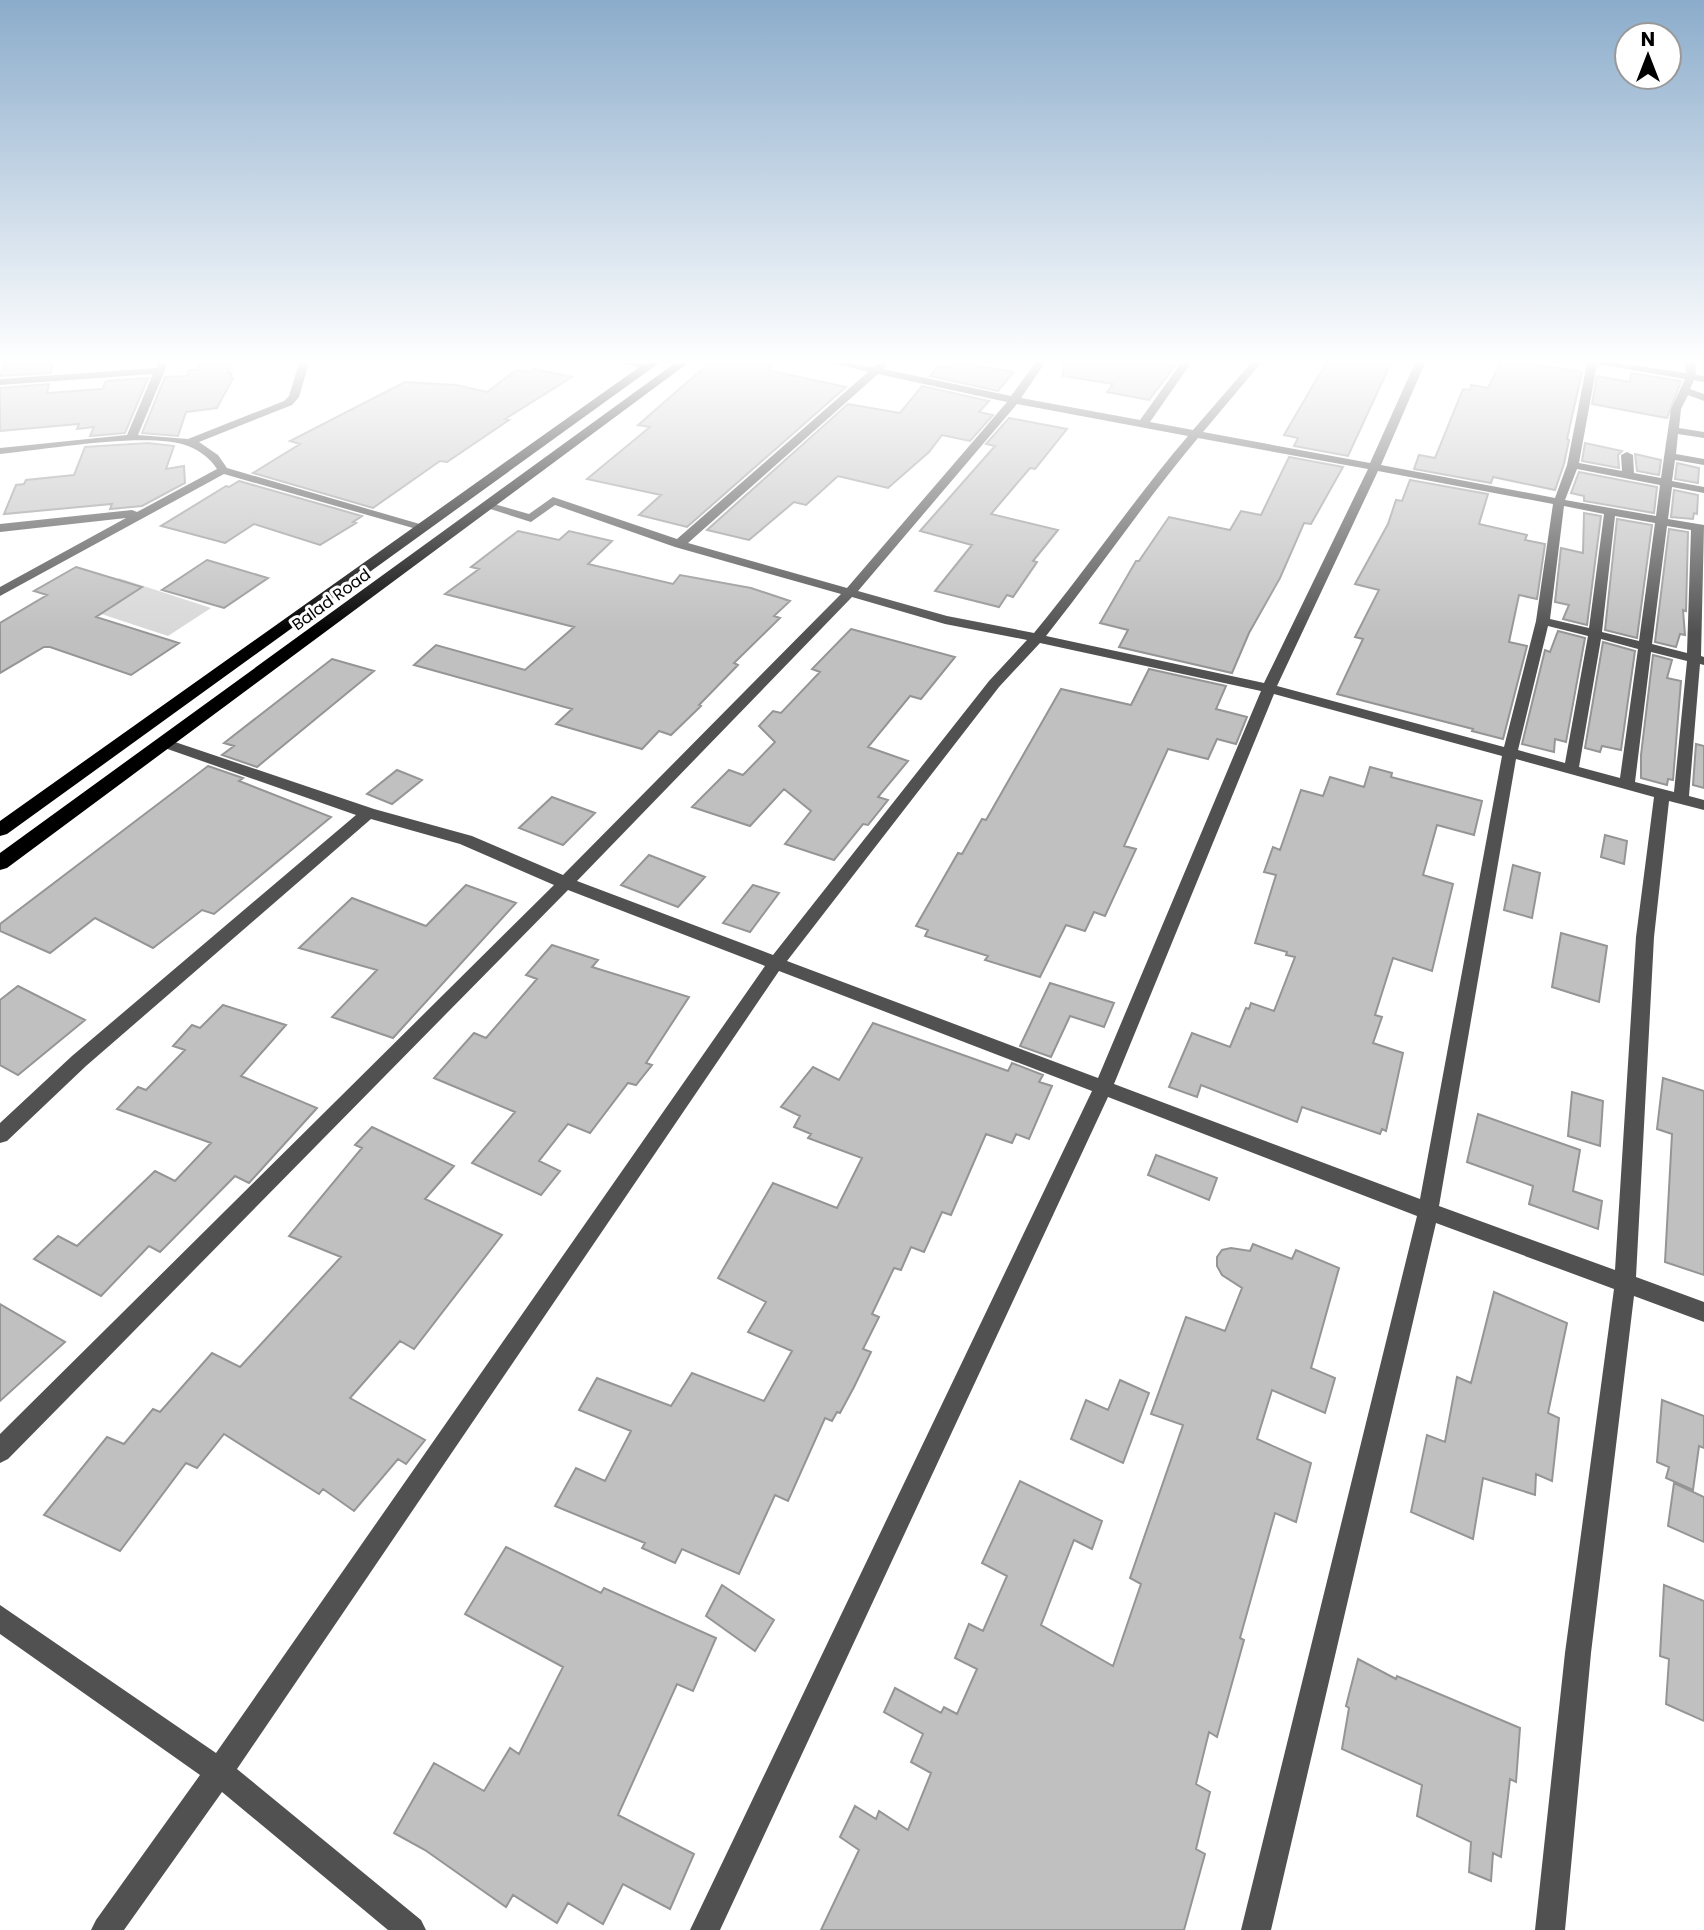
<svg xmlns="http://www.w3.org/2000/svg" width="1704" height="1930" font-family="Poppins,sans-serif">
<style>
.green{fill:#d8d8d8}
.building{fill:#c0c0c0;stroke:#959595;stroke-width:2}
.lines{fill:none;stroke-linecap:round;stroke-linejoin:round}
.minor{fill:#515151;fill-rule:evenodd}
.highway{fill:#000;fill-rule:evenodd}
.labels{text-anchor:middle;stroke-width:6;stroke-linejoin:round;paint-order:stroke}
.far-street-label{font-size:16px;fill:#000;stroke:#fff}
</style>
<rect width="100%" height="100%" fill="#fff"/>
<!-- green -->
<path class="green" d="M119,578L211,608L168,636L74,605Z"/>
<!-- building -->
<path class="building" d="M5,363H53L51,373L0,376Z
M200,363H233L228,373H232L230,378H233L217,408L186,412L178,436L142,433L165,377L187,376L189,370H197Z
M709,363H775L767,370L846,387L687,527L639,515L661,495L587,479L650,427L638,425Z
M952,363H965L1014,372L998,391L930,376L939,365L948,367Z
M1064,363H1157L1175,366L1149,400L1107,392L1113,384L1063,376Z
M1326,363H1391L1348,456L1294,446L1298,438L1284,435Z
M1500,363H1527L1582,372L1567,439L1569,440L1564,464L1555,490L1493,477L1491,483L1414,469L1419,455L1435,458L1463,389L1470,390L1471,385L1488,388Z
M535,369L572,377L505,419L509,420L447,462L440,461L373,508L253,473L300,444L290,441L405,382L456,385L487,392L516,370L530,372Z
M1631,373L1681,381L1667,418L1592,404L1597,376L1630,382Z
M148,378L125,433L90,436L94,427L77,429L79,424L0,431V388L49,384L47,393L102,389L106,381Z
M922,386L989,401L979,412L993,415L970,441L942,435L929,452L888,488L838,476L806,505L794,502L749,540L707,530L848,404L900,413Z
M1009,418L1067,429L1035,469L1030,468L991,514L1058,530L1033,561L1037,562L1013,597L1007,595L999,607L935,591L972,545L920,531L995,446L986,444Z
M148,443L174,446L166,469L184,466L185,483L142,506L110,509L112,504L4,514L16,485L24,484L26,480L74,475L85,447Z
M1585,443L1622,451L1618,455L1619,468L1582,461Z
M1635,454L1661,460L1659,475L1637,471Z
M1289,457L1343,467L1311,524L1304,523L1280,578L1249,633L1232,673L1119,647L1128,630L1100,623L1136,561H1139L1169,517L1230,530L1241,511L1261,515Z
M1677,463L1699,468L1698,483L1675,479Z
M1579,472L1657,487L1654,513L1584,501V496L1571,493Z
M1410,480L1488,494L1479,524L1527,535L1525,540L1545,544L1537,599L1519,595L1509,642L1527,646L1503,739L1472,731L1473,729L1337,694L1363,639L1355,637L1379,590L1355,584L1388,524L1396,500L1402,501Z
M239,481L362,516L353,522L356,523L320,545L254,524L225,543L161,526L226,486L229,487Z
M1674,490L1698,495L1697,514L1694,513L1693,519L1671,517Z
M1584,513L1601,516L1587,625L1563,619L1569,605L1555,602L1561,548L1583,553Z
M1617,519L1652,525L1637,638L1605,630Z
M1669,529L1688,532L1686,611L1683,610L1685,635L1680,634L1676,647L1655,642Z
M518,531L559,540L569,531L612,541L588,564L673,584L680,575L751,588L790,601L774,616L780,618L734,663L738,665L699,705L701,706L671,735L659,731L642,749L556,724L572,709L414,665L436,645L525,670L574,627L445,594L479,569L471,567Z
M207,560L268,578L224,608L162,590Z
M76,567L142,587L96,617L179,643L131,675L50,647H44L0,673V623L47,595L34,591Z
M851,629L955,657L921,699L910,696L868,747L908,761L878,797L888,800L868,825L863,824L834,860L785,844L811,811L784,789L750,826L692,807L729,770L743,775L775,742L759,726L773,711L781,713L820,672L812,669Z
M1558,631L1585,638L1566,742L1555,739L1554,752L1522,744L1545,650L1550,652Z
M1603,642L1635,651L1621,750L1602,746L1600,752L1585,748Z
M1653,655L1672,660L1667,678L1681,681L1673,780L1668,779L1667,785L1641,778V755Z
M332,659L374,671L257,767L222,755L234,746L224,743Z
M1149,669L1226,686L1216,709L1247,717L1236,744L1217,739L1208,759L1168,749L1124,846L1136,849L1105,916L1094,912L1085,931L1066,925L1040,977L985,960L988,956L925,936L928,930L916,926L958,853L962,854L982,819L986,820L1061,689L1131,705Z
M1696,744L1704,746V788L1693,785Z
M208,766L243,778L239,781L331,817L214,914L202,910L153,948L95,918L50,953L0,931V924Z
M1370,767L1392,773L1391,777L1482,801L1474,835L1437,825L1423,875L1453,884L1432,971L1393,958L1375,1015L1382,1017L1373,1043L1403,1053L1386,1131L1382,1129L1380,1134L1302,1107L1297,1122L1201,1085L1197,1097L1169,1087L1192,1033L1230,1047L1246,1008L1249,1009L1251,1003L1274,1011L1295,957L1286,955L1287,952L1255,943L1276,875L1264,872L1273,847L1280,850L1301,790L1323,796L1330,777L1364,787Z
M397,770L422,780L392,804L367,794Z
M552,797L595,813L563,845L519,828Z
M1605,835L1627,841L1624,864L1601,857Z
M649,855L705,877L678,907L621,885Z
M1513,865L1540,873L1532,918L1504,910Z
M466,885L516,903L393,1038L332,1017L377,970L299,948L352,898L426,926Z
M753,885L779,893L750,932L723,923Z
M1561,933L1607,946L1599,1002L1552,987Z
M552,945L598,960L592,967L689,997L646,1063L652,1065L636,1085L628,1083L590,1133L568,1124L539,1161L560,1171L541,1195L472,1163L515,1112L434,1078L474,1033L486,1038L537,979L526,975Z
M1050,983L1114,1003L1104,1027L1070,1016L1051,1057L1020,1046Z
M18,986L85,1020L18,1075L0,1065V1000Z
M223,1005L286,1025L241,1076L317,1108L249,1183L235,1176L160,1252L149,1246L101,1296L34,1259L58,1236L77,1246L155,1171L175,1181L211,1143L117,1109L138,1087L146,1090L185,1050L173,1046L192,1025L200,1028Z
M873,1023L1008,1071L1012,1063L1043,1075L1039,1082L1052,1086L1029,1139L1016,1134L1012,1143L986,1134L951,1215L942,1212L924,1252L911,1247L901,1270L894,1268L872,1314L879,1317L863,1349L871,1352L854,1387L840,1413L837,1412L832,1421L825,1418L788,1501L775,1495L739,1574L682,1549L675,1563L642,1548L645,1543L555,1506L576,1468L605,1481L631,1431L579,1410L597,1378L671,1406L692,1373L764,1401L792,1351L748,1332L766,1302L718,1278L773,1183L837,1208L862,1158L808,1138L811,1134L794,1127L800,1116L781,1107L813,1067L839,1080Z
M1663,1078L1704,1091V1275L1665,1262L1672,1134L1657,1129Z
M1572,1092L1603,1101L1600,1146L1568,1136Z
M1478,1114L1580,1150L1573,1191L1602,1201L1598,1229L1529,1204L1533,1186L1467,1162Z
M372,1127L454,1166L425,1199L502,1235L414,1349L400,1341L350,1398L425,1440L406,1464L398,1459L354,1511L323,1489L319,1494L224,1434L197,1468L186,1463L120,1551L44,1515L107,1437L124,1444L153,1409L160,1412L212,1353L240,1367L341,1257L289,1236L362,1148L355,1145Z
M1156,1155L1217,1178L1209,1200L1148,1175Z
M1253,1244L1292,1259L1296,1250L1339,1268L1311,1368L1335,1378L1325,1413L1272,1390L1257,1439L1311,1463L1296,1522L1275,1513L1240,1638L1244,1640L1217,1737L1209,1732L1196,1784L1210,1792L1196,1849L1205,1854L1184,1930H821L859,1850L840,1837L855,1806L876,1819L879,1811L908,1830L931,1773L911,1762L923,1734L884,1712L895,1688L941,1713L944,1707L957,1714L977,1669L955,1658L969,1624L983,1631L1007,1576L982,1563L1020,1481L1102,1521L1092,1549L1074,1540L1041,1625L1113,1666L1141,1584L1130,1578L1183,1425L1151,1414L1186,1317L1225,1331L1242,1288L1222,1275L1217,1266V1257L1222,1250L1231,1248L1250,1251Z
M1494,1292L1567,1323L1548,1413L1559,1418L1552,1481L1536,1474L1535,1495L1483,1478L1473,1539L1411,1512L1427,1435L1445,1442L1457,1377L1471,1383Z
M0,1304L65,1342L0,1401Z
M1120,1380L1149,1393L1123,1463L1071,1439L1086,1400L1108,1410Z
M1662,1400L1704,1416V1448L1699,1446L1693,1490L1666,1478L1669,1467L1657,1462Z
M1674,1483L1704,1497V1542L1668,1526Z
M506,1547L601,1593L604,1588L716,1638L693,1691L677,1684L618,1815L694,1854L670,1909L623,1884L603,1924L568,1903L557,1923L513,1895L506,1907L425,1850L394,1833L434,1763L484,1791L510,1748L519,1754L563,1667L465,1614Z
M722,1585L774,1620L755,1651L706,1616Z
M1664,1585L1704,1601V1721L1666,1704L1669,1659L1660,1656Z
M1358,1659L1396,1679L1397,1676L1520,1728L1516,1782L1510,1779L1501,1857L1493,1853L1491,1881L1469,1872L1471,1842L1417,1816L1422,1785L1342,1749L1349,1708L1346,1706Z"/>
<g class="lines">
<!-- minor -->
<path class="minor" d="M158,363H168L138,435L188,439L284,401L289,396L299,363H309L299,397L292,405L199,442L218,455L227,468L430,527L420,530L224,474L0,596V587L126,518L0,532V524L132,510L137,512L217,469C210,458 199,450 188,446C148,431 45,450 0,454V448L127,435L153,374L0,385V379L156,368Z
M620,363H641L652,367L647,370Z
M833,363H851L873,367L881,363L886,366L883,369L1011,396L1035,363H1045L1021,398L1140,420L1181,363H1191L1150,422L1193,430L1251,363H1261L1203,432L1370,463L1415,363H1425L1381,465L1555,498L1567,465L1587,363H1619L1686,373L1685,363H1695L1696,375L1704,376V382L1694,380L1690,389L1704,394V401L1688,395L1681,409L1679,428L1704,432V438L1678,434L1676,454L1704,459V465L1675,460L1672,481L1704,487V493L1672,487L1668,519L1704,525L1701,656L1704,657V665L1700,664L1689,796L1704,800V810L1669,801L1654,937L1636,1277L1704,1302V1322L1634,1296L1591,1653L1565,1930H1535L1565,1653L1614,1289L1436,1223L1271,1930H1241L1417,1216L1108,1097L720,1930H690L1092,1091L779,971L237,1769L421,1920L426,1930H388L222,1792L124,1930H91L96,1920L200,1775L0,1634V1605L216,1753L765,966L568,890L8,1459L0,1463V1434L554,885L460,844L371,819L86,1066L7,1141L0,1143V1123L72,1056L356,815L159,746L157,743L159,740H169L374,809L472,836L563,875L841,594L675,547L555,505L531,522L481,506L487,502L529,514L553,497L677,539L868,372ZM1597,364L1685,379L1671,409L1661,478L1634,473L1633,455L1627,452L1621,455L1622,471L1579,463ZM878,374L1007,402L847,588L688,543ZM1017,404L1188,436C1134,499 1087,569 1034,633L947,616L858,591ZM1198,438L1368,469L1264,683L1046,636C1098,571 1144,502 1198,438ZM1577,469L1660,485L1656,516L1565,500ZM1378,471L1553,504L1536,621L1504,747L1277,686ZM1564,506L1604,514L1589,628L1550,619ZM1615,516L1655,523L1639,641L1602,632ZM1667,526L1691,530L1687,653L1652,644ZM852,597L945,624L1027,640L989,681L773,955L577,881ZM1548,626L1588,636L1565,763L1518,750ZM1601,639L1638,649L1620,778L1579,767ZM1040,643L1261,691L1098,1078L787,961L999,687ZM1651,652L1687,661L1674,792L1635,782ZM1274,694L1502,756L1420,1199L1114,1084ZM1516,759L1654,797L1636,937L1615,1270L1439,1206Z"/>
<!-- highway -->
<path class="highway" d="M645,363H659L7,834L0,836V821Z
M675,363H688L7,868L0,870V853Z"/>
</g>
<!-- sky -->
<linearGradient id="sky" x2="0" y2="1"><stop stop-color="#8baccb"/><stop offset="0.57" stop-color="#fff"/><stop offset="1" stop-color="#fff" stop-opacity="0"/></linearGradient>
<rect width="1704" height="633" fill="url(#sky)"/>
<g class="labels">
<!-- far-street labels -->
<g class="far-street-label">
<text transform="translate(331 599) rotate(-36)" y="6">Balad Road</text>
</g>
</g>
<!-- north arrow -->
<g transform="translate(1648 56)"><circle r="33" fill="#ffffff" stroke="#999999" stroke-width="2"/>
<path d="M0-5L12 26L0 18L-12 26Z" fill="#000000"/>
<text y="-10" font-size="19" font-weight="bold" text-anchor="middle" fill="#000000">N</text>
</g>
</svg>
